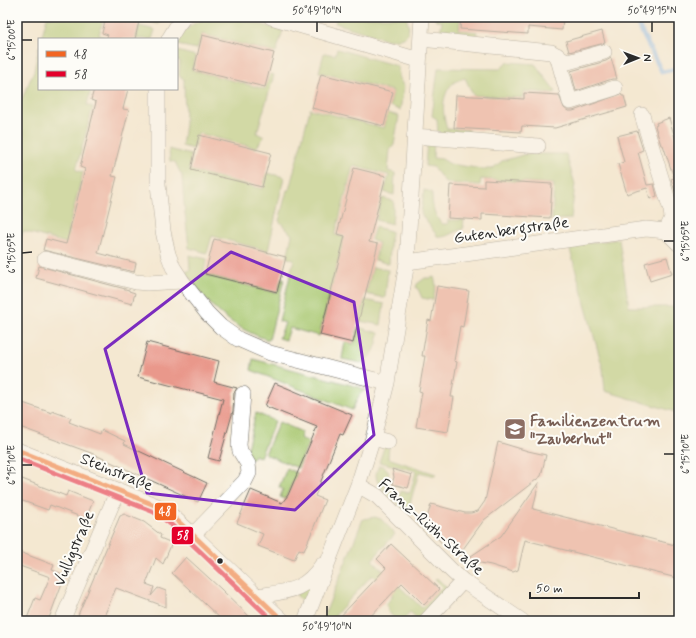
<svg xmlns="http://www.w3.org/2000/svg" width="696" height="638" font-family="Mynerve,sans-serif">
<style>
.green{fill:#a8c76f;stroke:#6a794d}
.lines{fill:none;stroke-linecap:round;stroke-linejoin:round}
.stream{stroke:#80b6ee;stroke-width:4.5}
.building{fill:#e9988b}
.minor-casing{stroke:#716d65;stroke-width:16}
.minor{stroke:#fff;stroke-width:15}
.bus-1-casing{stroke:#fdfcf7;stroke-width:8}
.bus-2-casing{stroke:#fdfcf7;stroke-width:8}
.bus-1{stroke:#f26522;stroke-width:5}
.bus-2{stroke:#e4002b;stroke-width:5}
.marked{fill:none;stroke:#7b2cbf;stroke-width:3;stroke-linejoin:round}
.ticks{fill:none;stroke:#2b2b2b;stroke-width:1.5}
.bus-dot{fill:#2b2b2b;stroke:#fdfcf7;stroke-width:1.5}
.labels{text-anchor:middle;stroke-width:4;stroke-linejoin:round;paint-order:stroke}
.street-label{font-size:16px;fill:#2b2b2b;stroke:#fdfcf7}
.education-label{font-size:16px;font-weight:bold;fill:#785e54;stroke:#fdfcf7;text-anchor:start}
.line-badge{stroke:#fdfcf7;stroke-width:1.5}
.badge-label{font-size:11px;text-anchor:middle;font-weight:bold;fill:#fff}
.neatline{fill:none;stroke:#2b2b2b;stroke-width:1.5}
.ticks-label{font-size:10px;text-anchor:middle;fill:#2b2b2b}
</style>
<rect width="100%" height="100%" fill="#fdfcf7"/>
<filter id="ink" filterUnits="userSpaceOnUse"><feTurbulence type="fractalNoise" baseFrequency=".025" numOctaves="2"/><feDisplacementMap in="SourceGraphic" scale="8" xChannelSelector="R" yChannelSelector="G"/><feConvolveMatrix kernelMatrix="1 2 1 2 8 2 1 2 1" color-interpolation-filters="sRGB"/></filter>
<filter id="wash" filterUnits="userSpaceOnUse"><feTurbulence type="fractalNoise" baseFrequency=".012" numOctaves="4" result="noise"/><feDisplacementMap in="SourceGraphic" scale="16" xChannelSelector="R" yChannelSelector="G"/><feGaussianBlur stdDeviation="0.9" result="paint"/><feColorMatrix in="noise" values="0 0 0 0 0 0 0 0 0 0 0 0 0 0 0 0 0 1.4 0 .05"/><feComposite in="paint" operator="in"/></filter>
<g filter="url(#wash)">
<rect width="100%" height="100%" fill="#f4e8d1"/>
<!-- green -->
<path class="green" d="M47,17H104L99,35L105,37L104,39H41Z
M141,17H164L159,24L140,20Z
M213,17C236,16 260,25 283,30L276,53L202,34L197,49L177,45C182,28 197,20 213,17Z
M337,17H406C409,27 411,29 404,38L389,40L335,23Z
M435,17H460L459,30L477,32L476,38L440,34L442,21L435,20Z
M139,26L155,30L152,39H136Z
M39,46V89H91L87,105L93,107L76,170L83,172L67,235L89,241L88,249L23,231L19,243L17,242V110L34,71Z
M337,49L394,65L398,67L399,78L404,87L400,110L390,106L393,91L319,72L324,53L335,55Z
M177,51L196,56L192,70L265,89L270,74L274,75L257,133L264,137L256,148L198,133L193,149L182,146L185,124L184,79L179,76L180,61L177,60Z
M508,62L535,64L556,92L553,93L524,91L522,98L473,95L465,78C461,79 456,81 453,83C441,95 442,113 447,129L469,130V136L438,135L437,119L432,116L438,68L500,69Z
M310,109L384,128L388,113L399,116L394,145L390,150L388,171L395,173L394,195L384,192L389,175L353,166L335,235L344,237L319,336L290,328L286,340L279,338L285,323L279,321L294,259L287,258L292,235L279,221L287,190H289Z
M427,142H434L433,158L442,159L450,164L483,169H492L502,161L526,154H566L575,184L571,219L552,220L554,184L481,179L480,185L446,183L433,167L425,166Z
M169,149L191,155L189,170L263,189L267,173L284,177L268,251L212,236L207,253L189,248L184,204L182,176L175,162L170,161Z
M424,190L432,192C432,205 433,214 442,224H448V220H464L463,229C453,231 448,238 438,237L421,214Z
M382,198L394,201L392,224L376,220Z
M375,227L391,231L389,264L375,260L379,243L371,240Z
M619,239L629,307H679V413L605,391L603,369L569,246Z
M189,255L207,259L203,274L277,293L282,278L284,279L269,340C233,329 205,304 186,272L190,270Z
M373,267L388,270L385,298L366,294Z
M434,277L436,285L433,300L422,298L418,289L416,288L417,284L425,278H431Z
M365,300L384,304L381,325L359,321Z
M358,327L379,333C377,346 374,357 361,363L342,359L345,342L354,344Z
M253,359L359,387L365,390L360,394L352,410L251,370Z
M256,413L275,421L260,457L254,455L251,460L245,456Z
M279,422L302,432L300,438L309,442L298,468L265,454Z
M385,445L389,446L388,458L436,474L435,476L419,472L407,514L397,504L401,491L410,493L416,471L379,462Z
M379,465L385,467L389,472L384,489L397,493L395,502C388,495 376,486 376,475C376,472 378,468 379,465Z
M287,468L297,473L285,499L280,497L283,489L279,487Z
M375,517L381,519L395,534L372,560L422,608L442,587L435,580L437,578L447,588L418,619L410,612L402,621H398L387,611L389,609L386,605L393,595L372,575L330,621H322L363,519Z
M313,583L307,606L296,595Z"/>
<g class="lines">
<!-- stream -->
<path class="stream" d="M634,17L662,72L679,68"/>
</g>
<g id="blocks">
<!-- building -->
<path class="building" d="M106,17H140L135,39H106L108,35L102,33Z
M461,17H563L562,30L528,27V34L460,29Z
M602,31L605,43L569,52L566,41Z
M202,35L274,53L265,87L194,70Z
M611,58L617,79H612L576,91L571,71L606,61Z
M321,74L393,92L384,126L312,108Z
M94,89H128L123,109L129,110L112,176L117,177L98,253L136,263L134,272L43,250L46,239L66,244L85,169L80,167L96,102L91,100Z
M524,93L559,95L564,108L568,111H573L621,94L622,96H624L627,107L555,128L522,126L521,132L454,128L456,95L524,99Z
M669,118L679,151V189L675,191L671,179L674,178L663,145H661L655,126L657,125L656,123Z
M637,131L643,150L638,152L647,185L654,184L657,196L650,199L647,188L627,194L618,164L624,162L617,136Z
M199,135L271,153L262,187L191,170Z
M354,168L386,176L369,242L378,244L353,343L320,335L345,236L337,234Z
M484,180L552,184L550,218L482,214V220L448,218L450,185L484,187Z
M214,239L286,257L277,292L205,274Z
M667,257L672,274L650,281L645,263Z
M39,266L129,290V291L135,293L132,304L36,278Z
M437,286L469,291L463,327L460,326L454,361L457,362L451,397H454L448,432L416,427L422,392L419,391L425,356H422L428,320L431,321Z
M147,342L219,361L214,382L237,388L234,393L233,411L219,461L208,458L223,399L138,377Z
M275,383L352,415L343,435L340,434L315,496L325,500L304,551L299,549L294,560L258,546L263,534L237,523L251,490L282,503L288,495L317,427L265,406Z
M17,401L52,413V411L71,418L69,422L100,434L102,430L125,441L124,444L207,483L198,502L91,453L17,426Z
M498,442L528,451L546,455L541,476L484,520L458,556L444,546L427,526L426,522L431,504L465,513H471L478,511L485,501Z
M392,469L412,475L408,488L392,484L394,477Z
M17,477L66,496L68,491L93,501L86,519L50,505L48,510L17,499Z
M539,482L533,509L679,546V571L677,578L525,540L518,570L513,572L491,565L465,560L501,536Z
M124,514L144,522L161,535L160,538L172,543L163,564L156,558L146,584L154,587L151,596L158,588L166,591V607L116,588L102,621H92L78,615L120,516Z
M391,544L439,589L424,605L402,583L366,621H336L386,568L377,559Z
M17,551L54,565L52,570L65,575L48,621H26L35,598L40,600L50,577L17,565Z
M186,557L221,589L254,621H223L172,573Z"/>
</g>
</g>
<g filter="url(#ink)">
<use href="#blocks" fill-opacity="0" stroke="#716d65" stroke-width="1"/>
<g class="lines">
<!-- minor casing -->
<g class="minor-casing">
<path id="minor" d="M271,17L419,60
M169,39L177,26L184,17
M421,39L551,52L568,62L604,52
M557,55L570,102L615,88
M158,89V184L163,231L168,254L173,267L182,281L207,313L221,327L238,339L270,353L387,383
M642,115L671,210L672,218L666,231
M414,136L538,146
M45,259L136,282L147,283L182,281
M407,262L646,229L666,231L679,244
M373,438L388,442
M17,450L157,506L172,516L193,535L283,621
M358,485L377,496L452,571L463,581L522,621
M193,535L245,481L249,473L248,464L240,451L239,445L243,394
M257,596C287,591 304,592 322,565
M62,621L118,490
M305,621L358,485L373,438L387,383L407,262L422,17
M426,621L463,581"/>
</g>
<!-- minor -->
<use href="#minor" class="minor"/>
<!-- bus-1 casing -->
<g class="bus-1-casing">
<path id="bus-1" d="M17,450L157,506L172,516L193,535L283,621"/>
</g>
<!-- bus-2 casing -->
<g class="bus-2-casing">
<path id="bus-2" d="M17,458L154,512L168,522L188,540L273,621"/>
</g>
<!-- bus-1 -->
<use href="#bus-1" class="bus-1"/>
<!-- bus-2 -->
<use href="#bus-2" class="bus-2"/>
</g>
</g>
<!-- marked area -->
<path d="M0 0H696V638H0ZM231,252L354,302L374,435L295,510L147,493L105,349Z" fill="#f4e8d1" fill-opacity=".55" fill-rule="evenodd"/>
<path class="marked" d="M231,252L354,302L374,435L295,510L147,493L105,349Z"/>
<!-- ticks -->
<path class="ticks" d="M317,22V32M652,22V32M22,40H32M664,241H674M22,253L32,252M664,454H674M22,465H32M327,606V616"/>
<!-- icons -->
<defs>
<g id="school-square" transform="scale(1.15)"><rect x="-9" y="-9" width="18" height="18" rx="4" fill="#8d6e63" stroke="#fdfcf7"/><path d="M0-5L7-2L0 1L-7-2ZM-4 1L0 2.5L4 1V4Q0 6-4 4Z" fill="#fff"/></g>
</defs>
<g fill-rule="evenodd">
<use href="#school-square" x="515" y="429"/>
</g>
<!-- markers -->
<circle class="bus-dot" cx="220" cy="561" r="3.5"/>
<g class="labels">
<!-- street labels -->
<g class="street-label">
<text transform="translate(511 229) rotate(-8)" y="6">Gutenbergstraße</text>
<text transform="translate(117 471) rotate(22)" y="6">Steinstraße</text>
<text transform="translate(432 526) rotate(42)" y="6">Franz-Rüth-Straße</text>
<text transform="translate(73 548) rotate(-67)" y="6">Vulligstraße</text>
</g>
<!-- education labels -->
<g class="education-label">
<text x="530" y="426">Familienzentrum<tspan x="530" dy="18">"Zauberhut"</tspan></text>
</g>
</g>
<g class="line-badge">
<rect x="154" y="502" width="23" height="19" rx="4" fill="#f26522"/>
<rect x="171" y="526" width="23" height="19" rx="4" fill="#e4002b"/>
</g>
<g class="badge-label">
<text x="165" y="515">48</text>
<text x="183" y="539">58</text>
</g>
<!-- margin -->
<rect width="696" height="638" fill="none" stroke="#fdfcf7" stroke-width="44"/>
<!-- legend -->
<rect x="38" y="38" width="140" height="52" fill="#fdfcf7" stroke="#a9a8a5"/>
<rect x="46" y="51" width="20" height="6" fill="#f26522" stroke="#a9a8a5"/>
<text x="74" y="58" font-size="12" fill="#2b2b2b">48</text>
<rect x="46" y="71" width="20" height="6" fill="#e4002b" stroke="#a9a8a5"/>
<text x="74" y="78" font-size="12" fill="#2b2b2b">58</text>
<!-- north arrow -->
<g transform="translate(638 58) rotate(89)" stroke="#fdfcf7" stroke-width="3" paint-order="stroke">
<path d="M0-3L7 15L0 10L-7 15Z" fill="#2b2b2b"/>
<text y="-6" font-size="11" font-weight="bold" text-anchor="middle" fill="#2b2b2b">N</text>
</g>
<!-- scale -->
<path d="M530 592v6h109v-6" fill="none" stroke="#2b2b2b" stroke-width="2"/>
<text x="536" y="592" font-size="12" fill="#2b2b2b" stroke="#fdfcf7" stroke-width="3" paint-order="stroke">50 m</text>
<rect x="22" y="22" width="652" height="594" class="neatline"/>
<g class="ticks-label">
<text x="317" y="14">50°49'10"N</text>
<text x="652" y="14">50°49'15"N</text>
<text transform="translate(11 40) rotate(-90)" y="4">6°15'00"E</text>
<text transform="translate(685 241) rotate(-90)" y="4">6°15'05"E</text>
<text transform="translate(11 253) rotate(-90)" y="4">6°15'05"E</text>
<text transform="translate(685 454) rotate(-90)" y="4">6°15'10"E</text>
<text transform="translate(11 465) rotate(-90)" y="4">6°15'10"E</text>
<text x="327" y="630">50°49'10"N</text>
</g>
</svg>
